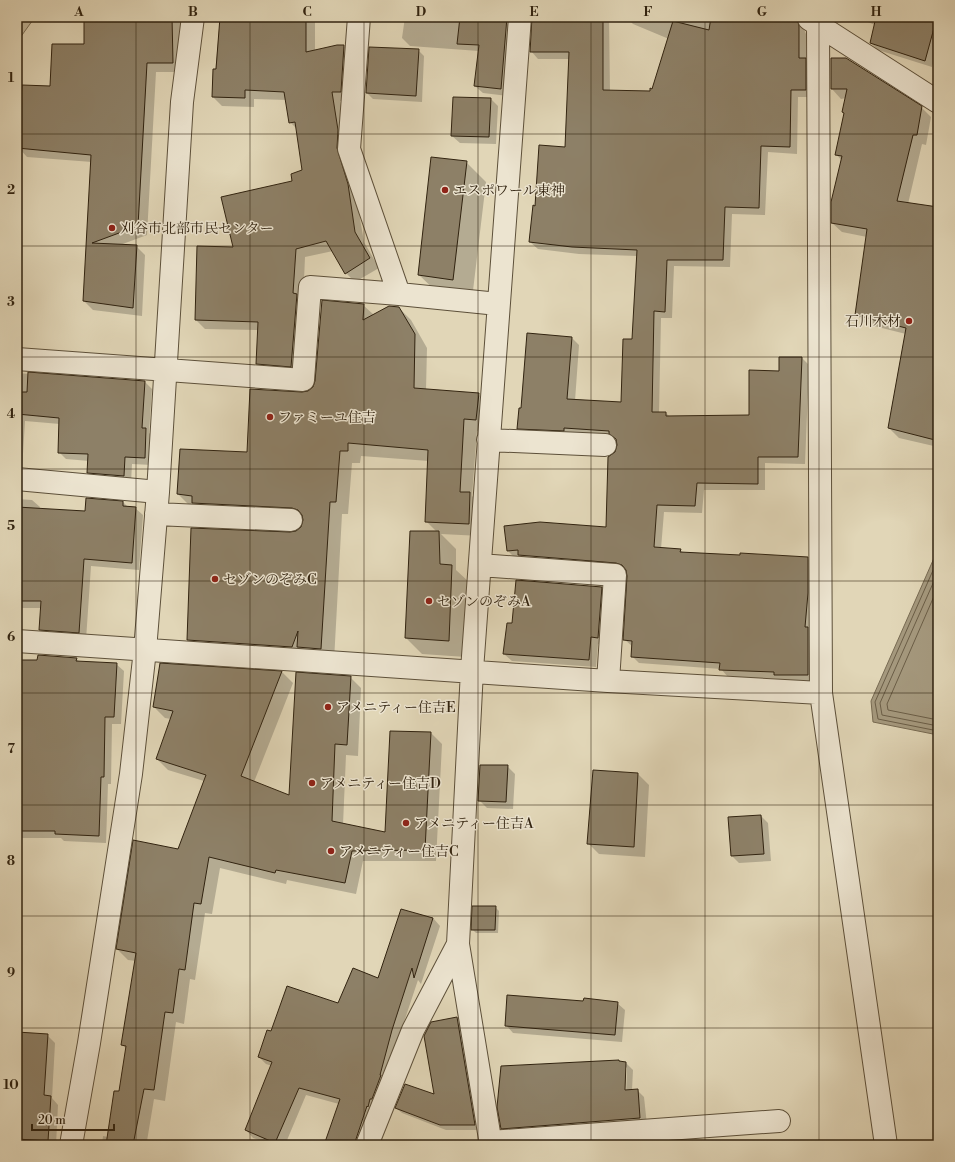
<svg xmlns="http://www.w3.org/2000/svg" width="955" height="1162" font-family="'Libre Bodoni','Noto Serif JP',serif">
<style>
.green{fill:#c3b89b;stroke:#7a6e56}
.water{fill:#a5997e;stroke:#776a52}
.shadow{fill:#0003;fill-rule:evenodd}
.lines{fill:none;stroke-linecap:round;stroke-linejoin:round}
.shore{stroke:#6b5e47;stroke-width:1}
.building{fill:#8d8067;stroke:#312310}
.minor-casing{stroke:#5d503a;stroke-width:24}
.minor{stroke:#ece4d0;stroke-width:22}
.grid{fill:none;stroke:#312310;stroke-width:1;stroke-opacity:0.55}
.poi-dot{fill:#8f2418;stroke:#ece4d0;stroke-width:1.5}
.labels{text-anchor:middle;stroke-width:3;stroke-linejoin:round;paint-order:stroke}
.poi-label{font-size:14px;fill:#312310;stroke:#ece4d0;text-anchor:start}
.neatline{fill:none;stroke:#312310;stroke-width:1.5}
.grid-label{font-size:13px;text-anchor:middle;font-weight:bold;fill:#312310}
</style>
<rect width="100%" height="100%" fill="#e1d6b7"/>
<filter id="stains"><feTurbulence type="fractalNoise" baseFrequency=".005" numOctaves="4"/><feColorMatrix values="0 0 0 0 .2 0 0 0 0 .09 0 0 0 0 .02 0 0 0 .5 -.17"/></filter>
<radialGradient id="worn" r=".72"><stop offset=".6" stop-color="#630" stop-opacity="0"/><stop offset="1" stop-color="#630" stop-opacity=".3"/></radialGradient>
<!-- green -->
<path class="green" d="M17,17H35L17,42Z"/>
<!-- water -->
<path class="water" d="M938,549V735L873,722L871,701Z"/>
<!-- shadow -->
<path class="shadow" d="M85,17H181V72H156L147,235L120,245L136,246L145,255L142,316L93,310L84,301L92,162L27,157L18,147L51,87L85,45Z
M220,17H315V51L344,46L353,55L350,101H340L364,242L379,268L355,282L346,273L333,251L305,257L300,375L266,373L257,364L259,330L205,329L196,320L234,248L303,171L297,129L290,122L287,100L254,99V107L222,106L213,97Z
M405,17H493L492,22L507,23L514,30L508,96L483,93L475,86L479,51L410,46L402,38Z
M536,17H609L610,91L651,92L653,90L669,39L633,24L626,17H806L803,27L806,34V60L812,66L813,97H798L797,154L768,152L765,215L732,214L730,267L674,266L672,318H661L659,413H666L670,417L750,416L780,372V358H802L809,365L805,464L765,463V490H704L702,513L664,512L661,549L680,550L684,553L807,558L815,566V682H782L779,679L728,677L721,669L639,663L632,656L633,647L624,639L628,571L526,562L521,557L515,558L508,551L607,528L618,446L617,440L615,438L571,435L525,436L518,428L522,409L572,338L579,345L575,401L622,403L633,341L637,256L579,254L538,249L530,242L536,207L566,148L569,59H538L531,51Z
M856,17H938V46L932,67L878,50L871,43L875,25Z
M418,50L424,56L422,102L373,99L367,93Z
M832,59L921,107L931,117L926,145L922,144L908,204L938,208V447L899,438L889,428L906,334L866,324L856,314L867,237L842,232L832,223L842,161L836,154L845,114L846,98L841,99L832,89Z
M454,98L491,99L498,106L496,144L460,143L452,136Z
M466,162L486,182L472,299L439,294L419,275Z
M363,305L374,315L398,307L411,320L427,348L426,390L478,394L491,406L489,432L477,431L472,496L482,505L481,536L441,534L456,549V570L469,582L466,657L422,654L406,638L437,532L426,521L429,461L361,456L360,463H352L348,514H342L334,661L201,652L188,640L291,534L298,532L303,527L304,520L206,515L191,507L178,494L248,453L302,393L309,392L314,387Z
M17,373L145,382L152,389L149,433L153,436L152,465L132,464L131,483L95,480L88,473L89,461L66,459L59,452L60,424L25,421L22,470L17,469Z
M17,499L32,500L40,507L39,510L86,512L123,502L128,507L135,508L143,515L139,570L91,566L86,640L48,637L40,630L42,608H17Z
M601,588L609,595L605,645L598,644L596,667L512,661L504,654L512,624Z
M76,659L80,662L116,664L124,671L121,724H112L111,784H108L106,843L64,841L61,838H17V661Z
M161,664L282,672L293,683L254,782L290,797L350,677L361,688L358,756L346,755L343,825L386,833L431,733L442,744L436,861H363L356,894L287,880L286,884L220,868L212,914L205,913L195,980L190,979L184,1024L176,1022L165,1101L154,1099L147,1141L160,1145H102L103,1136L108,1137L119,1093L127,1049L122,1045L136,961L128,960L117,949L178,850L204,781L168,770L157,759L171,719L165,718L154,707Z
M507,766L515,774L513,809L487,808L479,800Z
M593,771L638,774L649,785L645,857L599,854L588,843Z
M761,816L768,823L771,861L739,863L732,856Z
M495,907L499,911L498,933H476L472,929Z
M401,910L433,918L440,926L421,984L418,980L363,1145H326L339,1104L306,1095L285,1145H272L253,1138L246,1130L272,1066L266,1064L259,1057L272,1032L338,1004L379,979Z
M584,1002L617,1003L625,1010L622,1042L513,1033L506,1025Z
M457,1018L462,1023L480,1130H446L402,1113L396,1108L435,1096Z
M17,1033L47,1035L55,1043L52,1098L58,1105L56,1145H17Z
M619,1061L626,1063L633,1070L632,1090H637L644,1097L647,1125L509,1135L502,1128ZM625,1066L627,1068L626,1095H624Z"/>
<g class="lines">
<!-- shore -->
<path class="shore" d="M938,559L875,702L878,719L938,731
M938,572L880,703L882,715L938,726
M938,587L887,704L888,710L938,720"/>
</g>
<!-- building -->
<path class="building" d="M84,17H172L173,63H147L138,226L92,243L137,245L133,308L83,301L91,155L17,148L22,85L50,86L52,44H84Z
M220,17H306V52L337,45H344L341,92H332L338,130L337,148L348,184L355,232L370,258L345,274L326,241L296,249L293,293L297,294L291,367L256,364L258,322L195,320L197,246L233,247L221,197L292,181L291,174L302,170L295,122L289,123L284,92L245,90V98L212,97L213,69H216Z
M460,17H507L501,89L474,86L479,45L457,44Z
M532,17H603V90L650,91V88L652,89L673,21L709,30L711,17H797L799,26V58H806V90H791L790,147L761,146L759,208L725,207L723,260H667L665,312L654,311L652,412H666V416L749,415V370L779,371V357H802L798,457H758V484L697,483L695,506L657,505L654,547L681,549L680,552L740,555V553L808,557V593L805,627H808V675H774V672L719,670L720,663L631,657L632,641L623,640L627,576L626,570L622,565L616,563L518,555V550L507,551L504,526L540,522L606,527L608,457L615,452L617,445L616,439L609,434V431L564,428V431L517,429L519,408H521L527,333L572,337L567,399L621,402L623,339H632L637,250L572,247L529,242L533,205L535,206L539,145L565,147L569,52H530Z
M876,17H937L925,61L870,43Z
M369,47L419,49L416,96L366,93Z
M831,58H846L922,106L917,135H913L897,201L938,207V423L935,440L888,428L906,328L855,315L867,229L831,223V202L842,156L835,155L844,113L842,112L847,89H831Z
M453,97L491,98L489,137L451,136Z
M431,157L467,161L453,280L418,275Z
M322,300L364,304L363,320L389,306L399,307L415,334L414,388L479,393L476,420L464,419L460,492H470L469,524L425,522L428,450L348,443V451H340L336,502H330L321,649L297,647L298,631L292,647L187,640L191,528L290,532L296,531L301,527L303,520L302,515L298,510L292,508L192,503V496L177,494L180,449L247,452L250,389L302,392L308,391L313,387L315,381Z
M28,372L145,381L142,428H146L145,458L125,457L124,476L87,473L88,454L58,453L59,418L17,414V392H27Z
M86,498L123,501V506L136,507L132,563L84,559L79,633L39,630L41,601H17V507L85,511Z
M410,531H439L440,564L452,565L449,641L405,638Z
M516,580L602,587L598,638L591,637L589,660L503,654L507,623H512Z
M38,655L77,658L76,661L117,663L114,717H105L104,777H101L99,836L55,834V831H17V660H37Z
M160,663L282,671L241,776L289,795L296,672L351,676L347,745L335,744L332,821L385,832L390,731L431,732L425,850L352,851L345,883L276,870L275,873L209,857L201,904L194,903L185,970L179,969L173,1013L165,1012L154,1090L144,1089L133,1145H106L114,1091H119L126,1046L121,1045L136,953L116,949L133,840L178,849L206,775L156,759L173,711L153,707Z
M480,765H508L506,802L478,801Z
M593,770L638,773L634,847L587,844Z
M761,815L764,854L731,856L728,817Z
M472,906H496L495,930H471Z
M401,909L433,918L414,978L412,968L392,1030L380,1075H381L372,1099H370L368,1107L367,1106L354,1145H324L340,1099L299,1088L275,1143L245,1130L272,1062L258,1057L267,1030L271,1031L287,986L338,1003L353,968L378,978Z
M507,995L583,1001L584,998L618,1002L615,1035L505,1026Z
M457,1017L475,1125H440L395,1108L405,1084L434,1094L424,1036L431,1022Z
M17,1032L48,1034L44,1095L51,1096L48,1141L17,1139Z
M619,1060V1061L626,1062L625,1090L638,1089L640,1118L501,1129L497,1107L501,1066Z"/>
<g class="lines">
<!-- minor casing -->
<g class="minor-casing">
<path id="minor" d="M359,17L349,149L399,294
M809,19L938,102
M818,25L821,693L886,1145
M17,359L303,380L310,287L399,294L498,304
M488,440L605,445
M17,479L158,492
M156,514L291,520
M480,565L615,575L608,681
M17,641L608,681L821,693
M490,1142L779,1121
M71,1145L89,1043L131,774L145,650L158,492L182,102L193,17
M367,1145L413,1030L458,944
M491,1145L458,944L472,670L520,17"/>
</g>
<!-- minor -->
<use href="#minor" class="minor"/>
</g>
<!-- grid -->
<path class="grid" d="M136,17V1145M250,17V1145M364,17V1145M478,17V1145M591,17V1145M705,17V1145M819,17V1145M17,134H938M17,246H938M17,357H938M17,469H938M17,581H938M17,693H938M17,805H938M17,916H938M17,1028H938"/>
<!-- markers -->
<g class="poi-dot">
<circle cx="445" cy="190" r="4"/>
<circle cx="112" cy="228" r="4"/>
<circle cx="909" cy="321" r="4"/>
<circle cx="270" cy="417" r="4"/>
<circle cx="215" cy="579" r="4"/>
<circle cx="429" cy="601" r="4"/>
<circle cx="328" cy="707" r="4"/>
<circle cx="312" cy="783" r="4"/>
<circle cx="406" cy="823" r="4"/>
<circle cx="331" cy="851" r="4"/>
</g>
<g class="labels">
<!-- poi labels -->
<g class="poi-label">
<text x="453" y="195">エスポワール東神</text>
<text x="120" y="233">刈谷市北部市民センター</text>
<text x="901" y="326" text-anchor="end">石川木材</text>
<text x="278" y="422">ファミーユ住吉</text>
<text x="223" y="584">セゾンのぞみC</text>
<text x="437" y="606">セゾンのぞみA</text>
<text x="336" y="712">アメニティー住吉E</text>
<text x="320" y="788">アメニティー住吉D</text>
<text x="414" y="828">アメニティー住吉A</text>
<text x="339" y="856">アメニティー住吉C</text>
</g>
</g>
<!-- margin -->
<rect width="955" height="1162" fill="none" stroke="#e1d6b7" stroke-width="44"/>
<!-- scale -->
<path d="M32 1124v6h82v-6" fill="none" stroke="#312310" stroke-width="2"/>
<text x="38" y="1124" font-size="12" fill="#312310" stroke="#ece4d0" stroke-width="3" paint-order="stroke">20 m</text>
<rect x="22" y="22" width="911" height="1118" class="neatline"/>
<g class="grid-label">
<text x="79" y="16">A</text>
<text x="193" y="16">B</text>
<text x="307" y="16">C</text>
<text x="421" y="16">D</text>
<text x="534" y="16">E</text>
<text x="648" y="16">F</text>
<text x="762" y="16">G</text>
<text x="876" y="16">H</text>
<text x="11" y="82">1</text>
<text x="11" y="194">2</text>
<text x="11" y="306">3</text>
<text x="11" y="418">4</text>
<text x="11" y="530">5</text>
<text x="11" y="641">6</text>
<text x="11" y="753">7</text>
<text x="11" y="865">8</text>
<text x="11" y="977">9</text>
<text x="11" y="1089">10</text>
</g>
<rect width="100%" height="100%" filter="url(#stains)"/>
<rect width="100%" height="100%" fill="url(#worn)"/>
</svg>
